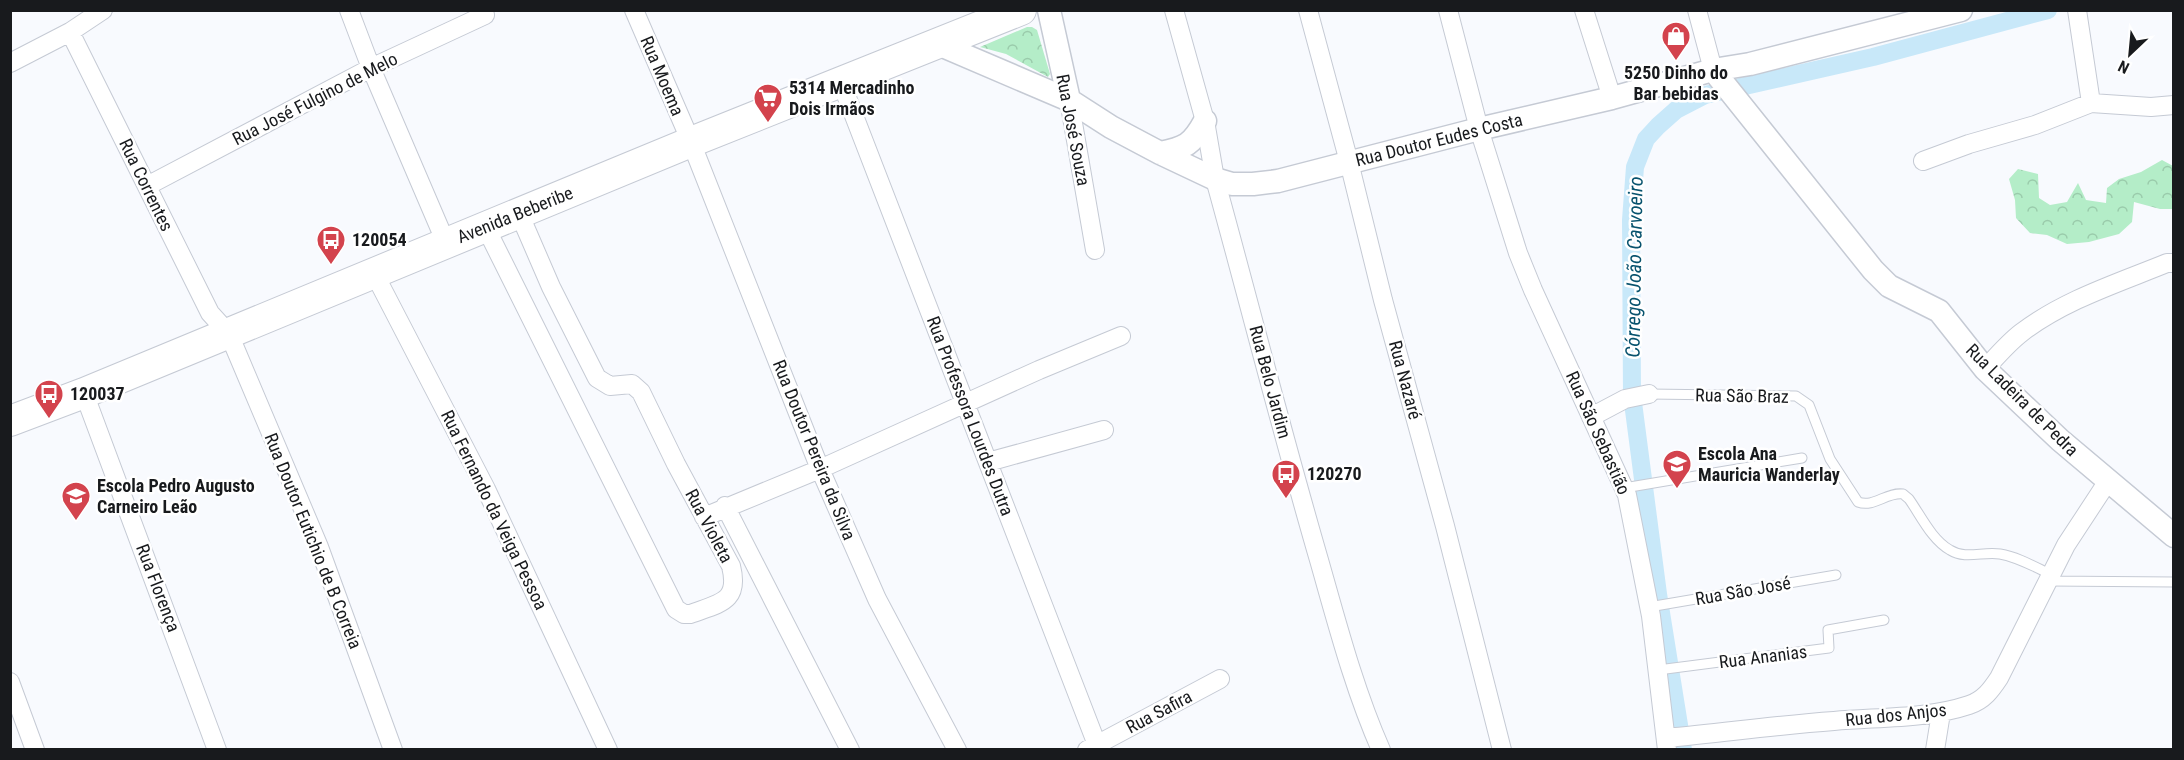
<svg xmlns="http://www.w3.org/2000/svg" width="2184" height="760" font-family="'Roboto Condensed',sans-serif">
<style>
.forest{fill:url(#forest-crowns)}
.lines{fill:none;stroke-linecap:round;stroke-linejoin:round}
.canal{stroke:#c8e8f9;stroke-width:18}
.service-casing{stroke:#c5cad4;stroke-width:11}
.minor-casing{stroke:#c5cad4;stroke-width:20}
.tertiary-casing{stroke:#c5cad4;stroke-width:25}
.primary-casing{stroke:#c5cad4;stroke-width:32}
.service{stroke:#fff;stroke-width:9}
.minor{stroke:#fff;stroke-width:18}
.tertiary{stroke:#fff;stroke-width:22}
.primary{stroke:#fff;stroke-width:30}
.labels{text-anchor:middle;stroke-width:5;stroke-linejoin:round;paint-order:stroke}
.poi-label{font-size:18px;font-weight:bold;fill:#181a1d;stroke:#fff;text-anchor:start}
.street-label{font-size:18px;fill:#181a1d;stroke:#fff}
.water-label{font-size:20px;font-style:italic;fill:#08536e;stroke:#fff}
</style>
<defs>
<pattern id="forest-crowns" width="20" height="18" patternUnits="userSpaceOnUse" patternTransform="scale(1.5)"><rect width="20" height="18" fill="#b4edc8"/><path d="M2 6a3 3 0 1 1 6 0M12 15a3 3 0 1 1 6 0" fill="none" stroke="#9acbab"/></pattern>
</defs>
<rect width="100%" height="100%" fill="#f8fafe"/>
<!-- forest -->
<path class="forest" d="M1027,27H1032L1037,30L1050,74L1048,77L1006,54L980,47Z
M2162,160L2173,166V209H2160L2134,202L2132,222L2119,234L2089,242L2067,244L2047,235L2030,233L2016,218L2015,200L2009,179L2018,169L2038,174L2039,198L2050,205L2067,202L2078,183L2086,200L2106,203L2107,188L2119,179L2141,172Z"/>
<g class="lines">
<!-- canal -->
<path class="canal" d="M1683,750L1658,594L1632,395L1631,220L1635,167L1646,139L1658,126L1676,110L1705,95L1873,57L2048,10"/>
<!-- service casing -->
<g class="service-casing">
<path id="service" d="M1649,394L1796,396L1809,405L1830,459L1858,502C1874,508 1886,492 1903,494L1909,499C1921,516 1932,540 1950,550C1966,560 1983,551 2000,554C2018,557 2035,567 2052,575
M1624,488L1802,458
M2049,581L2174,582
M1649,607L1836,575
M1658,670L1829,648L1828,630L1884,620"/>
</g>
<!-- minor casing -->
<g class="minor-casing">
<path id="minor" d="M349,10L371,68L446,243
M634,10L691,142L820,469L877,599L957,750
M1174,10L1205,121L1215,179C1250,306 1282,433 1319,560C1337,623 1354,689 1381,750
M1308,10L1349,162L1383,300L1445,526L1502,750
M1448,10L1479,129L1518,253L1533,290L1627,495L1651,616L1667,750
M1584,10L1612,98
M1697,10L1713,70
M2077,10L2091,103
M70,32L210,313L229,334L319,547L393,750
M10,63L70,32L103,10
M841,82L1099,750
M1069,100L1095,250
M1923,161L1969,144L2035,125L2091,103L2151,107L2174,105
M147,186L371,68L485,15
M486,228L676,609L684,614H690C720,603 740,602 731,566L676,464L641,392L632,384L610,386L597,378L551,287L519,213
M374,273L486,489L608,750
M1985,369C1997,356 2008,343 2021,333C2064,300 2118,283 2167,263H2174
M84,393L217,750
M1591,417L1625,399L1649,394
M988,462L1104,430
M725,506L850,750
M704,517L820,469L1039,370L1121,336
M10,682L35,750
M1666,738C1722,733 1777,725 1834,721C1878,717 1927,719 1969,705C1984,700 1991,690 1999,678L2066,545L2108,481
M1087,750L1220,679
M1935,750L1941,713"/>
</g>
<!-- tertiary casing -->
<g class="tertiary-casing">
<path id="tertiary" d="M1049,10L1069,100
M938,44L1069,100L1111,127L1160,153L1215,179L1232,184H1253L1278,181L1479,129L1612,98L1713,70L1750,64L1961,10
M1713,70L1873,270L1889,286L1939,311L1985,369L2060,440L2174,536
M1160,153C1185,148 1192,145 1205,121"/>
</g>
<!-- primary casing -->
<g class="primary-casing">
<path id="primary" d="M10,421L84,393L691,142L1021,10"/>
</g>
<!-- service -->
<use href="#service" class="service"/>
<!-- minor -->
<use href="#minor" class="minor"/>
<!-- tertiary -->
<use href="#tertiary" class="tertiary"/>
<!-- primary -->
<use href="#primary" class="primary"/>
</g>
<!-- icons -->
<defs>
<g id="shop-pin" transform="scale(1.5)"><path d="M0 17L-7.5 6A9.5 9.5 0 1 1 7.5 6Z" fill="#d3434d" stroke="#fff"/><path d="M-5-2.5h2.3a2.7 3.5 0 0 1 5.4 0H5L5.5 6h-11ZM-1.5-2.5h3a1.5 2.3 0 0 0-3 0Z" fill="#fff"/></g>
<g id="supermarket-pin" transform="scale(1.5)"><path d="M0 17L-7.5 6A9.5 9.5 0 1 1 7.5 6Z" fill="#d3434d" stroke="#fff"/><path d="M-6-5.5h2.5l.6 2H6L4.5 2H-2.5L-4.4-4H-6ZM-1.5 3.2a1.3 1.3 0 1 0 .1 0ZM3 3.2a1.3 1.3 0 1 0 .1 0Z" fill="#fff"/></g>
<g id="bus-pin" transform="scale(1.5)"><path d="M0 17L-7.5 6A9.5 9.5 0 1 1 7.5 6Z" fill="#d3434d" stroke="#fff"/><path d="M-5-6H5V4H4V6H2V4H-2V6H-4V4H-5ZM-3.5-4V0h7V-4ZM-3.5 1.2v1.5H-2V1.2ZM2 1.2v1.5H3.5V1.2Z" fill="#fff"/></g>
<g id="school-pin" transform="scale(1.5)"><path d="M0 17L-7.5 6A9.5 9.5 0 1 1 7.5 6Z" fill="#d3434d" stroke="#fff"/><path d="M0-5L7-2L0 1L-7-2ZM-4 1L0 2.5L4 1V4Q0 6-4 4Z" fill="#fff"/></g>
</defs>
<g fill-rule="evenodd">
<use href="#shop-pin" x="1676" y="36"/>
<use href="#supermarket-pin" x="768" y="98"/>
<use href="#bus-pin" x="331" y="240"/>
<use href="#bus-pin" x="49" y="394"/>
<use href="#school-pin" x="1677" y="464"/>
<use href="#bus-pin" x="1286" y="474"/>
<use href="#school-pin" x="76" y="496"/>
</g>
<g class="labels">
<!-- poi labels -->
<g class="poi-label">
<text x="1676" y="79" text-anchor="middle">5250 Dinho do<tspan x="1676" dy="21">Bar bebidas</tspan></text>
<text x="789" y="94">5314 Mercadinho<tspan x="789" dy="21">Dois Irmãos</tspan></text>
<text x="352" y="246">120054</text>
<text x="70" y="400">120037</text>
<text x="1698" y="460">Escola Ana<tspan x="1698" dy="21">Mauricia Wanderlay</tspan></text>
<text x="1307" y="480">120270</text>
<text x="97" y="492">Escola Pedro Augusto<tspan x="97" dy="21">Carneiro Leão</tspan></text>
</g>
<!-- street labels -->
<g class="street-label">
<text transform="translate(662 76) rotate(67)" y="6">Rua Moema</text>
<text transform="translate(315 99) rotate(-27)" y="6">Rua José Fulgino de Melo</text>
<text transform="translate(1073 130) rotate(79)" y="6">Rua José Souza</text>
<text transform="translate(1439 140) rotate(-14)" y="6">Rua Doutor Eudes Costa</text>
<text transform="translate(146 185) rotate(64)" y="6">Rua Correntes</text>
<text transform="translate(515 215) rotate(-22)" y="6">Avenida Beberibe</text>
<text transform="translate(1405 380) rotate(75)" y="6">Rua Nazaré</text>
<text transform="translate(1270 382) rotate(75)" y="6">Rua Belo Jardim</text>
<text transform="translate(1742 396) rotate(1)" y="6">Rua São Braz</text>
<text transform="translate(2022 400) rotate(45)" y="6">Rua Ladeira de Pedra</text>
<text transform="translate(970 416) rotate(69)" y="6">Rua Professora Lourdes Dutra</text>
<text transform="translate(1598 433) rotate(66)" y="6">Rua São Sebastião</text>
<text transform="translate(814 450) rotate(68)" y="6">Rua Doutor Pereira da Silva</text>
<text transform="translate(494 510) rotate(64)" y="6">Rua Fernando da Veiga Pessoa</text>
<text transform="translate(709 526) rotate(62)" y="6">Rua Violeta</text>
<text transform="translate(313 541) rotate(68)" y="6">Rua Doutor Eutichio de B Correia</text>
<text transform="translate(158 588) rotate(69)" y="6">Rua Florença</text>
<text transform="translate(1743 591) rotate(-10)" y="6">Rua São José</text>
<text transform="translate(1763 657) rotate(-7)" y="6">Rua Ananias</text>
<text transform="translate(1159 712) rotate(-28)" y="6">Rua Safira</text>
<text transform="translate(1896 715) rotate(-6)" y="6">Rua dos Anjos</text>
</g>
<!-- water labels -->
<g class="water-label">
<text transform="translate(1634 267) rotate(-89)" y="7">Córrego João Carvoeiro</text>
</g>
</g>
<!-- border -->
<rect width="2184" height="760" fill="none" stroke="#181a1d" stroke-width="24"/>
<!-- north arrow -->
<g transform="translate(2130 54) rotate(206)" stroke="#ffffff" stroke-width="4.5" paint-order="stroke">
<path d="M0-4.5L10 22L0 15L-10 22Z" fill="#181a1d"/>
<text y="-9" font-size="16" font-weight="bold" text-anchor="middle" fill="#181a1d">N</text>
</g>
</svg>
